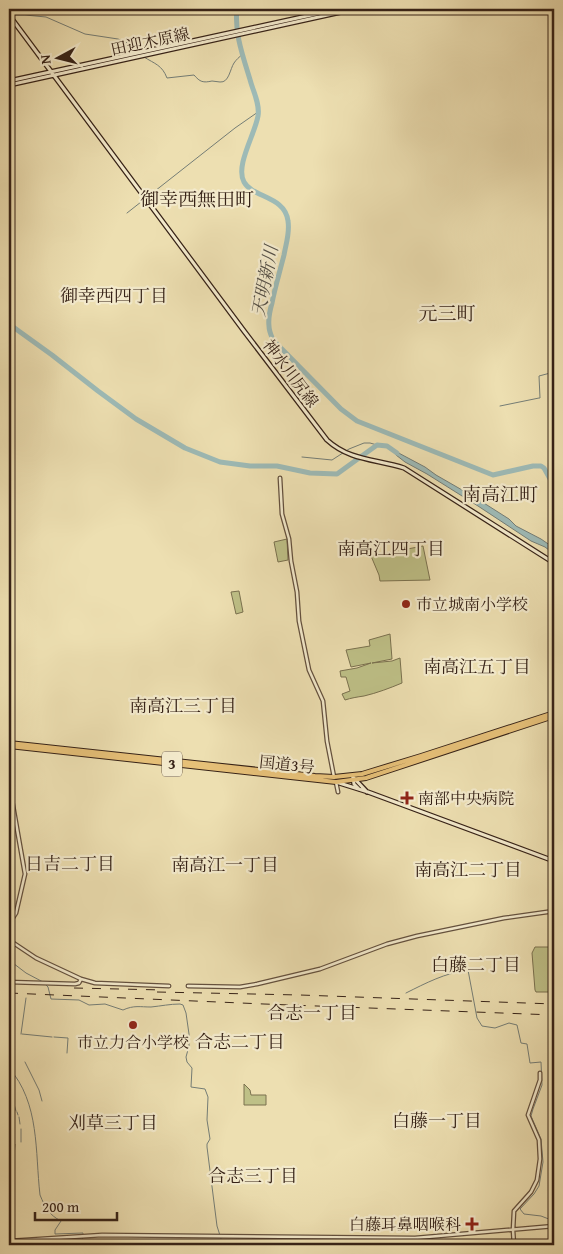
<svg xmlns="http://www.w3.org/2000/svg" width="563" height="1254" font-family="'Gentium Book Plus','Noto Serif JP',serif">
<style>
.green{fill:#bec087;stroke:#7a714f}
.water{fill:#9dbab6;stroke:#747d76}
.lines{fill:none;stroke-linecap:round;stroke-linejoin:round}
.stream{stroke:#747d76;stroke-width:1}
.river{stroke:#9dbab6;stroke-width:5}
.tertiary-casing{stroke:#64513e;stroke-width:5}
.secondary-casing{stroke:#362217;stroke-width:5.5}
.trunk-casing{stroke:#362217;stroke-width:6}
.tertiary{stroke:#f3eacc;stroke-width:2.5}
.secondary{stroke:#f3eacc;stroke-width:3}
.trunk{stroke:#e6c078;stroke-width:4}
.rail{stroke:#362217;stroke-width:1;stroke-dasharray:9 9;stroke-linecap:butt}
.poi-dot{fill:#8f2418;stroke:#f3eacc;stroke-width:2}
.labels{text-anchor:middle;stroke-width:4.5;stroke-linejoin:round;paint-order:stroke}
.shield{fill:#f3eacc;stroke:#6f5e4d;stroke-width:1}
.shield-label{font-size:15px;font-weight:bold;fill:#362217}
.street-label{font-size:16px;fill:#362217;stroke:#f3eacc}
.poi-label{font-size:16px;fill:#362217;stroke:#f3eacc;text-anchor:start}
.water-label{font-size:18px;font-style:italic;fill:#555047;stroke:#f3eacc}
.neighbourhood-label{font-size:18px;fill:#362217;stroke:#f3eacc}
.quarter-label{font-size:19px;fill:#362217;stroke:#f3eacc}
</style>
<rect width="100%" height="100%" fill="#eddfb1"/>
<filter id="stains"><feTurbulence type="fractalNoise" baseFrequency=".004" numOctaves="4"/><feColorMatrix values="0 0 0 0 .2 0 0 0 0 .09 0 0 0 0 .02 0 0 0 .5 -.17"/></filter>
<radialGradient id="worn" r=".72"><stop offset=".6" stop-color="#630" stop-opacity="0"/><stop offset="1" stop-color="#630" stop-opacity=".3"/></radialGradient>
<!-- green -->
<path class="green" d="M287,539L288,560L278,562L274,542Z
M423,546L430,580L380,581L379,575L371,556Z
M239,591L243,612L236,614L231,592Z
M390,634L392,659L372,663L392,661L400,658L402,683C390,688 377,693 364,696C357,697 351,698 345,700L342,694L350,691L346,677H341L340,671L357,668L371,663L351,667L346,650L370,646L369,640Z
M535,947H554V992H536L535,990L532,953Z
M244,1084L250,1090L251,1095H266V1105H244Z
M9,1144H15L12,1183L9,1184Z"/>
<!-- water -->
<path class="water" d="M393,450L425,467L436,475L476,498L509,519L516,526L541,539L554,548V554L545,547L531,541L478,506L427,474L405,462L396,455Z"/>
<g class="lines">
<!-- stream -->
<path class="stream" d="M12,15H25L46,17L85,34L118,39L126,42L137,52
M144,57C155,64 162,65 167,78L194,75C200,82 203,83 212,81C215,81 217,82 220,82C229,83 230,69 234,63C236,60 239,57 243,54
M127,213L235,128L258,112
M500,406L539,398H540L539,376L554,372
M302,457L332,460L349,449L364,443H370L377,445
M9,960L26,973L43,982L48,987L51,999L79,1000L89,1005L105,1004L123,1010C134,1005 140,1007 151,1007C161,1006 170,1004 180,1004L183,1005L186,1013L189,1034V1046L186,1057L187,1062L192,1068L191,1087L205,1089L208,1097L207,1120L210,1139L207,1144V1147L217,1226L223,1245
M406,993C426,983 445,973 468,970L477,1018L482,1026L495,1028L509,1023L517,1025L521,1043L527,1044L530,1063L541,1062L542,1085L533,1109L531,1116L541,1139L543,1162L539,1186L534,1194L520,1209L524,1214L541,1216L554,1221
M21,1034L26,998
M22,1034L52,1037
M54,1037L68,1038L67,1053
M25,1062L39,1090L42,1101
M9,1068C40,1103 35,1152 40,1195C45,1207 49,1215 61,1221L55,1230V1234L83,1233L82,1245
M9,1089L14,1102
M14,1104L16,1111
M17,1112L18,1115
M19,1117L20,1124
M21,1129V1142"/>
<!-- river -->
<path class="river" d="M237,9C234,34 244,59 251,83C254,93 260,105 258,116C255,134 235,166 244,182C253,198 285,196 288,221C290,233 286,243 284,255C280,271 275,287 272,303C270,310 268,318 269,326C269,331 271,335 273,340L341,409L357,421L493,475L533,466H541L544,468L554,486
M9,324L52,355L98,391L136,419L185,448L220,462L250,466H277L310,473L337,474L377,445L387,446L397,453"/>
<!-- tertiary casing -->
<g class="tertiary-casing">
<path id="tertiary" d="M280,478L282,514L289,539L291,561L297,592L299,621L309,670L323,701L327,741L334,777
M336,782L338,792
M9,783L25,874L16,913L9,924
M551,912L554,920
M9,940L36,958L81,979L95,983L169,986
M9,982L75,984L79,983L81,979
M188,986L240,987L257,984L320,969L387,944L417,936L504,918L554,911
M9,1241L102,1235L415,1238L554,1226
M514,1245L513,1230L514,1211L531,1192L537,1180L540,1159L539,1140L528,1115L540,1080V1073"/>
</g>
<!-- secondary casing -->
<g class="secondary-casing">
<path id="secondary" d="M9,15L244,331L327,440C350,461 376,459 404,468L554,563
M9,81L339,9
M9,85L355,9
M352,776L367,792
M353,778L354,784L359,789
M336,782L368,792L554,861"/>
</g>
<!-- trunk casing -->
<g class="trunk-casing">
<path id="trunk" d="M9,743L315,776L334,777L362,774L421,756L554,713
M9,746L336,782L366,778L554,716"/>
</g>
<!-- tertiary -->
<use href="#tertiary" class="tertiary"/>
<!-- secondary -->
<use href="#secondary" class="secondary"/>
<!-- trunk -->
<use href="#trunk" class="trunk"/>
<!-- rail -->
<path class="rail" d="M74,988L164,990
M157,992L300,995L554,1004
M9,993L264,1004L554,1015"/>
</g>
<!-- markers -->
<g class="poi-dot">
<circle cx="406" cy="604" r="5"/>
<path d="M404.5 790.5h5v5h5v5h-5v5h-5v-5h-5v-5h5z"/>
<circle cx="133" cy="1025" r="5"/>
<path d="M469.5 1216.5h5v5h5v5h-5v5h-5v-5h-5v-5h5z"/>
</g>
<g class="labels">
<!-- shield labels -->
<rect class="shield" x="162" y="751.5" width="20" height="25" rx="4"/>
<g class="shield-label">
<text x="172" y="769">3</text>
</g>
<!-- street labels -->
<g class="street-label">
<text transform="translate(150 41) rotate(-12)" y="6">田迎木原線</text>
<text transform="translate(291 373) rotate(53)" y="6">神水川尻線</text>
<text transform="translate(287 764) rotate(6)" y="6">国道3号</text>
</g>
<!-- poi labels -->
<g class="poi-label">
<text x="416" y="610">市立城南小学校</text>
<text x="418" y="804">南部中央病院</text>
<text x="133" y="1048" text-anchor="middle">市立力合小学校</text>
<text x="461" y="1230" text-anchor="end">白藤耳鼻咽喉科</text>
</g>
<!-- water labels -->
<g class="water-label">
<text transform="translate(265 281) rotate(-79)" y="6">天明新川</text>
</g>
<!-- neighbourhood labels -->
<g class="neighbourhood-label">
<text x="114" y="302">御幸西四丁目</text>
<text x="391" y="555">南高江四丁目</text>
<text x="477" y="673">南高江五丁目</text>
<text x="183" y="712">南高江三丁目</text>
<text x="70" y="870">日吉二丁目</text>
<text x="225" y="871">南高江一丁目</text>
<text x="468" y="876">南高江二丁目</text>
<text x="476" y="971">白藤二丁目</text>
<text x="312" y="1019">合志一丁目</text>
<text x="240" y="1048">合志二丁目</text>
<text x="437" y="1127">白藤一丁目</text>
<text x="113" y="1129">刈草三丁目</text>
<text x="253" y="1182">合志三丁目</text>
</g>
<!-- quarter labels -->
<g class="quarter-label">
<text x="197" y="206">御幸西無田町</text>
<text x="447" y="320">元三町</text>
<text x="500" y="501">南高江町</text>
</g>
</g>
<!-- margin -->
<rect width="563" height="1254" fill="none" stroke="#eddfb1" stroke-width="30"/>
<rect x="10" y="10" width="543" height="1234" fill="none" stroke="#362217" stroke-width="2.5"/>
<rect x="15" y="15" width="533" height="1224" fill="none" stroke="#362217"/>
<!-- north arrow -->
<g transform="translate(58 58) rotate(263)" stroke="#f3eacc" stroke-width="4" paint-order="stroke">
<path d="M0-4L9 19L0 12L-9 19Z" fill="#362217"/>
<text y="-8" font-size="14" font-weight="bold" text-anchor="middle" fill="#362217">N</text>
</g>
<!-- scale -->
<path d="M35 1212v8h82v-8" fill="none" stroke="#362217" stroke-width="2.5"/>
<text x="42" y="1212" font-size="15" fill="#362217" stroke="#f3eacc" stroke-width="4" paint-order="stroke">200 m</text>
<rect width="100%" height="100%" filter="url(#stains)"/>
<rect width="100%" height="100%" fill="url(#worn)"/>
</svg>
